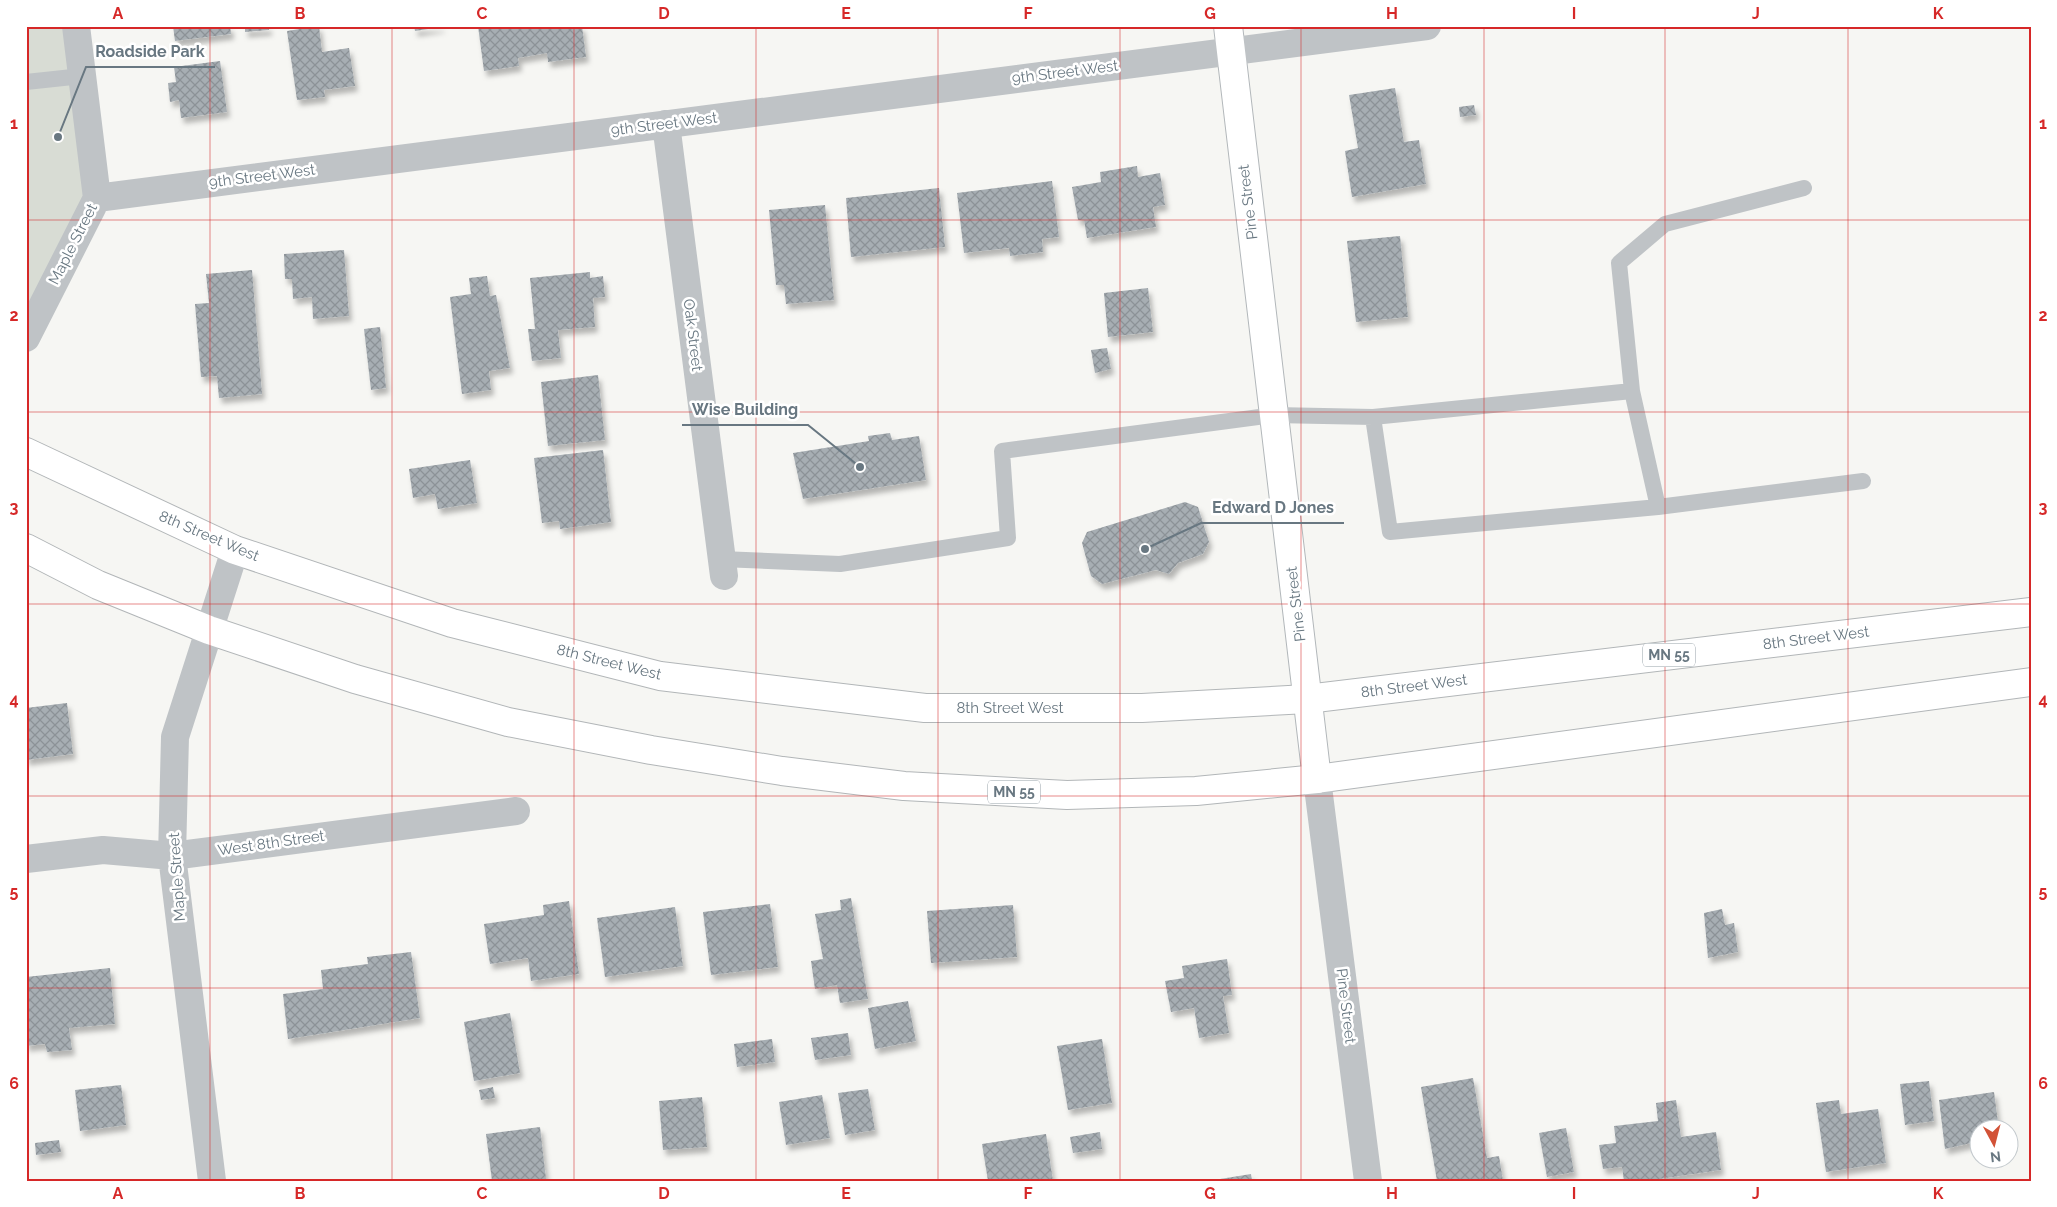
<svg xmlns="http://www.w3.org/2000/svg" width="2057" height="1207" font-family="Raleway,sans-serif">
<style>
.park{fill:#d8dcd4}
.building{fill:url(#building-cross-hatch);filter:url(#shadow)}
.lines{fill:none;stroke-linecap:round;stroke-linejoin:round}
.secondary-casing{stroke:#b2b7ba;stroke-width:30}
.highway-casing{stroke:#b2b6b8;stroke-width:30}
.lane{stroke:#bfc3c6;stroke-width:16}
.street{stroke:#bfc3c6;stroke-width:28}
.secondary{stroke:#fff;stroke-width:28}
.highway{stroke:#fff;stroke-width:28}
.grid{fill:none;stroke:#d62828;stroke-width:1;stroke-opacity:0.55}
.labels{text-anchor:middle;stroke-width:5;stroke-linejoin:round;paint-order:stroke}
.shield{fill:#fff;stroke:#95a0a7;stroke-width:1}
.shield-label{font-size:14px;font-weight:bold;fill:#687781}
.street-label{font-size:15px;fill:#687781;stroke:#fff}
.leader{fill:none;stroke:#687781;stroke-width:2}
.callout-dot{fill:#687781;stroke:#fff;stroke-width:2}
.callout-label{font-size:16px;text-anchor:middle;font-weight:bold;fill:#687781;stroke:#fff;stroke-width:5;stroke-linejoin:round;paint-order:stroke}
.neatline{fill:none;stroke:#d62828;stroke-width:2}
.grid-label{font-size:16px;text-anchor:middle;font-weight:bold;fill:#d62828}
</style>
<defs>
<pattern id="building-cross-hatch" width="8" height="8" patternUnits="userSpaceOnUse" patternTransform="scale(1.25)"><rect width="8" height="8" fill="#a7aeb3"/><path d="M0 0l8 8M0 8l8-8" fill="none" stroke="#8c9297"/></pattern>
<filter id="shadow"><feDropShadow dx="3" dy="5.5" stdDeviation="2.5" flood-color="#0004"/></filter>
</defs>
<rect width="100%" height="100%" fill="#f6f6f3"/>
<!-- park -->
<path class="park" d="M26,26H76L97,198L26,338Z"/>
<!-- building -->
<path class="building" d="M173,26H230L231,34L175,41Z
M245,26H269V30L245,32Z
M319,26L322,52L349,48L355,86L324,90L325,97L297,100L287,31Z
M414,26H442V27L415,31Z
M478,26H582L586,57L548,62L547,53L518,58L519,66L484,71Z
M220,61L227,112L181,118L179,100L170,102L168,83L176,82L174,67Z
M1395,88L1404,142L1419,140L1426,184L1352,197L1345,151L1358,148L1349,95Z
M1474,105L1476,115L1460,117L1459,107Z
M1137,166L1138,177L1160,173L1165,205L1153,207L1156,227L1087,238L1084,220H1078L1072,187L1101,182L1100,172Z
M1052,181L1059,237L1042,239L1043,252L1010,256L1009,248L964,253L957,193Z
M939,188L945,247L851,257L846,198Z
M825,205L834,300L786,304L784,285H776L769,210Z
M1400,236L1408,317L1356,322L1347,241Z
M344,250L349,316L313,319L312,297L293,299L292,279H285L284,254Z
M252,270L262,394L219,398L217,376L201,377L195,304L209,303L206,274Z
M590,272V278L603,276L605,297L593,298L595,327L558,330L561,358L532,361L528,329H535L530,278Z
M487,276L490,296L496,295L510,368L489,371L491,390L462,394L450,297L471,294L469,278Z
M1148,288L1153,332L1108,337L1104,293Z
M380,327L386,388L371,390L364,329Z
M1107,348L1111,369L1095,373L1091,350Z
M598,375L605,440L548,446L541,382Z
M890,433L892,440L919,436L926,480L803,499L793,453L869,441L868,436Z
M603,450L611,522L560,529L559,521L542,523L534,458Z
M470,460L477,503L438,509L435,494L413,498L409,469Z
M1185,502L1198,507L1209,542L1203,554L1178,563L1169,574L1156,570L1102,584L1091,576L1082,543L1087,532Z
M67,703L73,754L26,760V708Z
M851,898L868,999L840,1003L837,985L815,989L811,961L823,959L815,914L841,910L840,900Z
M569,901L579,974L531,981L528,958L490,964L484,924L544,915L543,905Z
M770,904L778,967L711,975L703,912Z
M1013,905L1017,957L931,963L927,911Z
M675,907L683,966L605,977L597,918Z
M1722,909L1725,925L1734,923L1738,952L1708,958L1704,913Z
M411,952L420,1018L288,1039L283,994L323,989L321,970L368,964L367,957Z
M1227,959L1232,995L1223,996L1229,1033L1199,1038L1194,1008L1171,1012L1165,981L1184,978L1182,966Z
M110,968L115,1024L69,1028L72,1050L47,1052L45,1044L26,1046V977Z
M908,1001L916,1041L875,1049L868,1008Z
M510,1013L520,1073L474,1081L464,1022Z
M848,1033L851,1055L815,1060L811,1038Z
M772,1039L775,1062L737,1067L734,1044Z
M1102,1039L1112,1103L1068,1110L1057,1046Z
M1473,1078L1487,1158L1499,1156L1503,1181H1437L1421,1087Z
M1929,1081L1934,1121L1905,1125L1900,1084Z
M121,1085L126,1125L80,1131L75,1090Z
M493,1087L495,1098L481,1100L479,1090Z
M868,1089L875,1130L845,1135L838,1093Z
M1994,1092L1999,1130H1980V1141L1945,1149L1939,1100Z
M822,1095L830,1138L786,1145L779,1102Z
M702,1097L707,1147L663,1150L659,1101Z
M1676,1100L1681,1137L1716,1132L1721,1170L1645,1181H1624L1622,1167L1603,1169L1599,1145L1616,1143L1614,1126L1658,1121L1656,1103Z
M1839,1100L1841,1114L1878,1109L1886,1163L1826,1172L1816,1103Z
M540,1127L546,1179L492,1181L486,1134Z
M1566,1128L1574,1172L1547,1177L1539,1133Z
M1100,1132L1102,1149L1073,1153L1070,1137Z
M1046,1134L1053,1181H988L982,1144Z
M59,1140L61,1152L36,1155L35,1143Z
M1251,1174L1252,1181H1214V1180Z"/>
<g class="lines">
<!-- secondary casing -->
<g class="secondary-casing">
<path id="secondary" d="M1228,26L1317,779"/>
</g>
<!-- highway casing -->
<g class="highway-casing">
<path id="highway" d="M26,452L235,550L452,623L660,676L925,708H1142L1307,699L2031,612
M26,548L98,585L209,630L355,679L508,722L651,750L782,771L904,786L1067,795L1196,791L1317,779L2031,682"/>
</g>
<!-- lane -->
<path class="lane" d="M26,82L82,76
M1632,391L1619,263L1665,224L1804,188
M1373,417L1390,532L1658,507
M721,559L840,564L1008,538L1002,451L1274,415L1373,417L1632,391L1658,507L1863,481"/>
<!-- street -->
<path class="street" d="M666,124L724,576
M97,198L1427,26
M26,338L97,198L76,26
M1317,779L1368,1181
M26,859L103,850L172,856L516,811
M212,1181L172,856L175,737L235,550"/>
<!-- secondary -->
<use href="#secondary" class="secondary"/>
<!-- highway -->
<use href="#highway" class="highway"/>
</g>
<!-- grid -->
<path class="grid" d="M210,26V1181M392,26V1181M574,26V1181M756,26V1181M938,26V1181M1120,26V1181M1301,26V1181M1484,26V1181M1665,26V1181M1848,26V1181M26,220H2031M26,412H2031M26,604H2031M26,796H2031M26,988H2031"/>
<g class="labels">
<!-- shield labels -->
<g class="shield">
<rect x="1643" y="643.5" width="52" height="23" rx="4"/>
<rect x="988" y="780.5" width="52" height="23" rx="4"/>
</g>
<g class="shield-label">
<text x="1669" y="660">MN 55</text>
<text x="1014" y="797">MN 55</text>
</g>
<!-- street labels -->
<g class="street-label">
<text transform="translate(1065 72) rotate(-7)" y="5">9th Street West</text>
<text transform="translate(664 124) rotate(-7)" y="5">9th Street West</text>
<text transform="translate(262 176) rotate(-7)" y="5">9th Street West</text>
<text transform="translate(1248 202) rotate(-97)" y="5">Pine Street</text>
<text transform="translate(73 244) rotate(-63)" y="5">Maple Street</text>
<text transform="translate(693 335) rotate(83)" y="5">Oak Street</text>
<text transform="translate(209 536) rotate(23)" y="5">8th Street West</text>
<text transform="translate(1296 604) rotate(-97)" y="5">Pine Street</text>
<text transform="translate(1816 638) rotate(-7)" y="5">8th Street West</text>
<text transform="translate(609 662) rotate(14)" y="5">8th Street West</text>
<text transform="translate(1414 686) rotate(-7)" y="5">8th Street West</text>
<text x="1010" y="713">8th Street West</text>
<text transform="translate(271 843) rotate(-8)" y="5">West 8th Street</text>
<text transform="translate(177 877) rotate(-94)" y="5">Maple Street</text>
<text transform="translate(1346 1006) rotate(83)" y="5">Pine Street</text>
</g>
</g>
<!-- callouts -->
<path class="leader" d="M58 137L86 67H215M860 467L808 425H682M1145 549L1201 523H1344"/>
<g class="callout-dot">
<circle cx="58" cy="137" r="5"/>
<circle cx="860" cy="467" r="5"/>
<circle cx="1145" cy="549" r="5"/>
</g>
<g class="callout-label">
<text x="150" y="57">Roadside Park</text>
<text x="745" y="415">Wise Building</text>
<text x="1273" y="513">Edward D Jones</text>
</g>
<!-- border -->
<rect width="2057" height="1207" fill="none" stroke="#ffffff" stroke-width="55"/>
<!-- north arrow -->
<g transform="translate(1994 1144) rotate(173)"><circle r="24" fill="#ffffff" stroke="#c3c9cd"/>
<path d="M0-4L9 19L0 12L-9 19Z" fill="#d25237"/>
<text y="-8" font-size="14" font-weight="bold" text-anchor="middle" fill="#687781">N</text>
</g>
<rect x="28" y="28" width="2002" height="1152" class="neatline"/>
<g class="grid-label">
<text x="118" y="19">A</text>
<text x="300" y="19">B</text>
<text x="482" y="19">C</text>
<text x="664" y="19">D</text>
<text x="846" y="19">E</text>
<text x="1028" y="19">F</text>
<text x="1210" y="19">G</text>
<text x="1392" y="19">H</text>
<text x="1574" y="19">I</text>
<text x="1756" y="19">J</text>
<text x="1938" y="19">K</text>
<text x="14" y="129">1</text>
<text x="2043" y="129">1</text>
<text x="14" y="321">2</text>
<text x="2043" y="321">2</text>
<text x="14" y="513">3</text>
<text x="2043" y="513">3</text>
<text x="14" y="705">4</text>
<text x="2043" y="705">4</text>
<text x="14" y="897">5</text>
<text x="2043" y="897">5</text>
<text x="14" y="1089">6</text>
<text x="2043" y="1089">6</text>
<text x="118" y="1199">A</text>
<text x="300" y="1199">B</text>
<text x="482" y="1199">C</text>
<text x="664" y="1199">D</text>
<text x="846" y="1199">E</text>
<text x="1028" y="1199">F</text>
<text x="1210" y="1199">G</text>
<text x="1392" y="1199">H</text>
<text x="1574" y="1199">I</text>
<text x="1756" y="1199">J</text>
<text x="1938" y="1199">K</text>
</g>
</svg>
